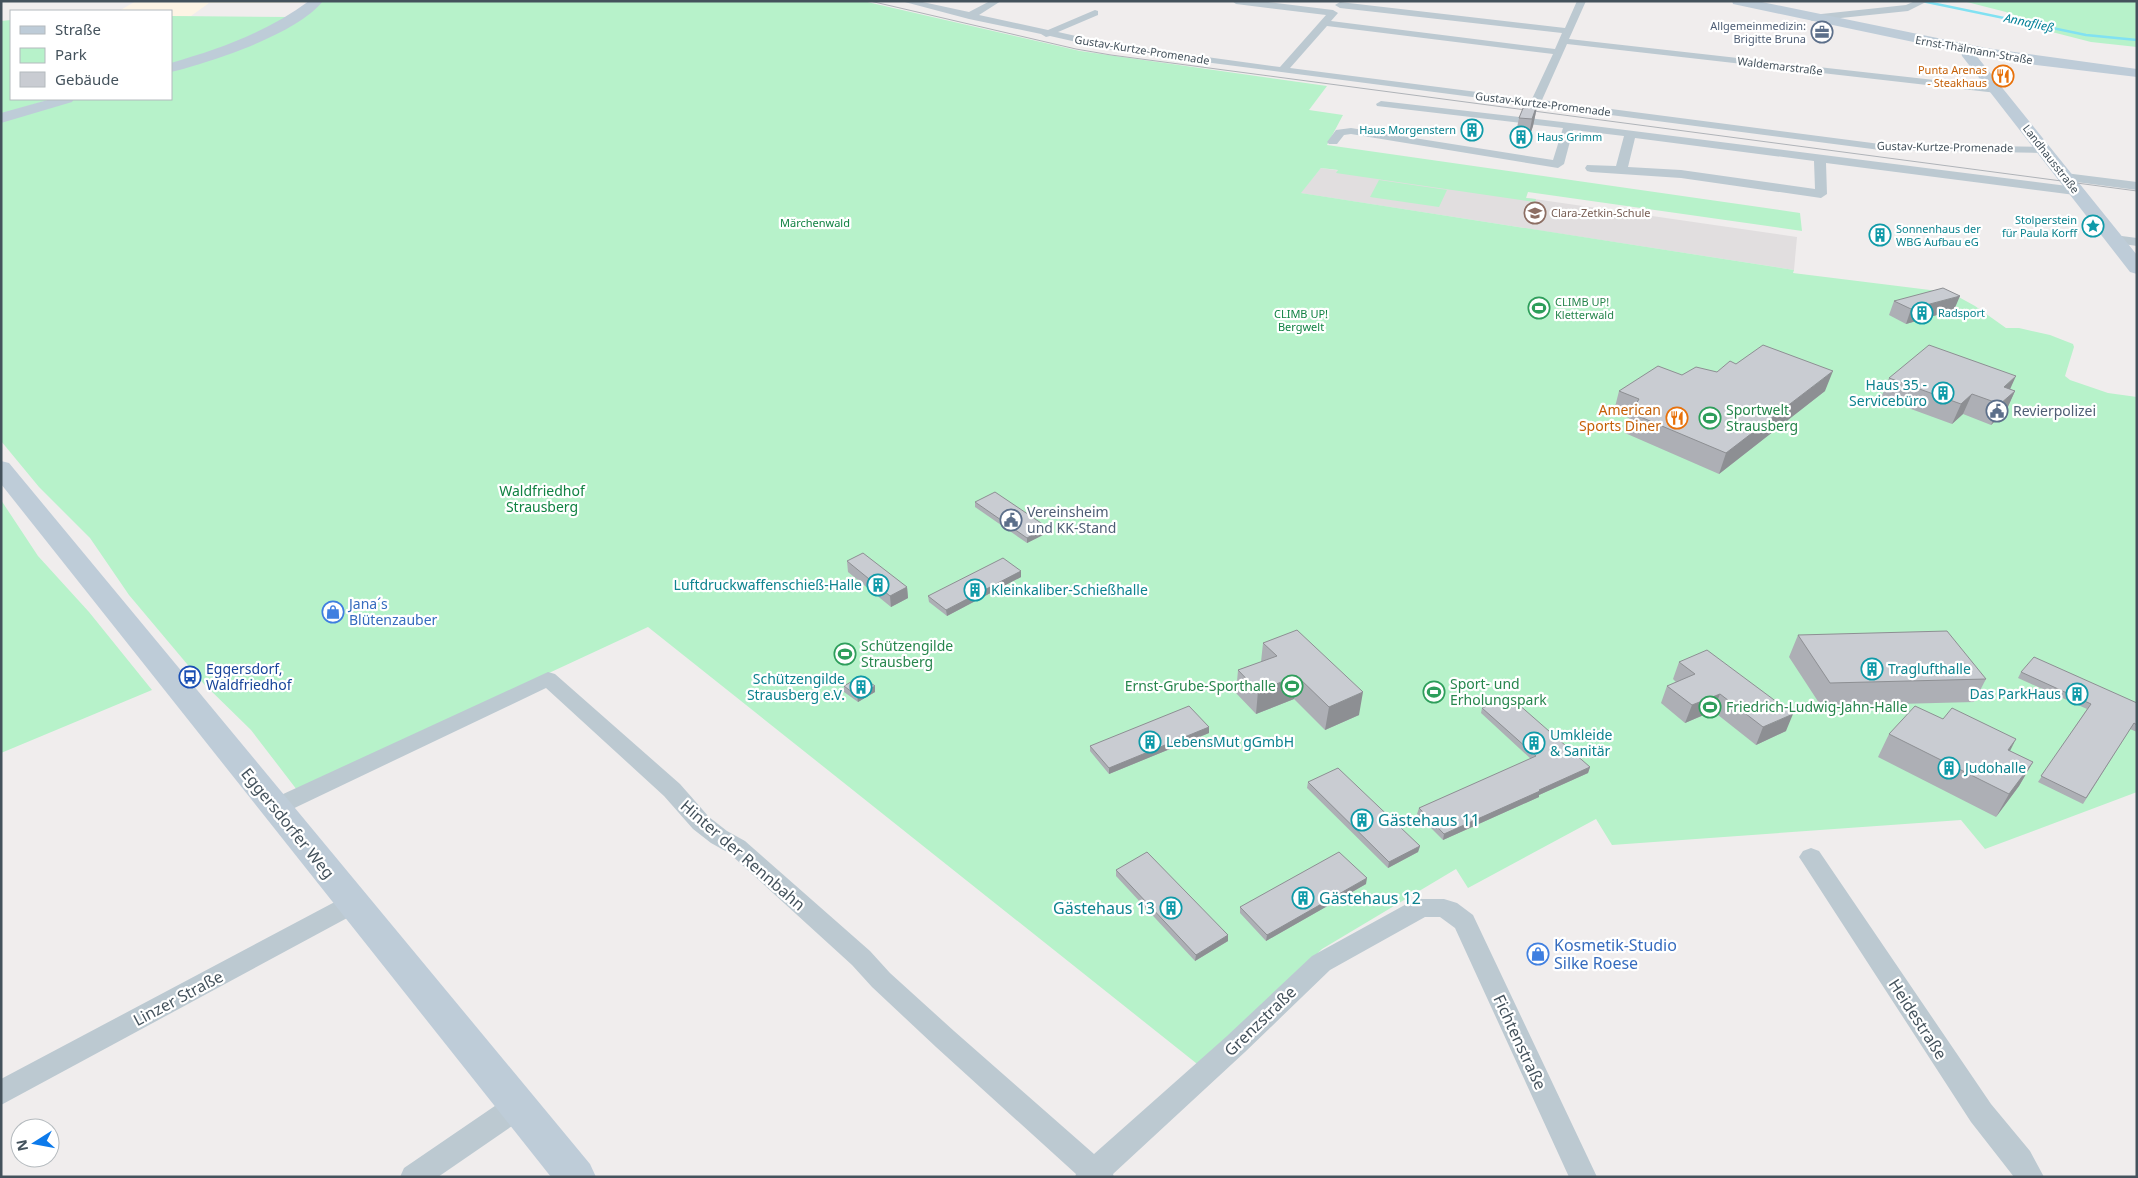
<svg xmlns="http://www.w3.org/2000/svg" width="2138" height="1178" font-family="'Noto Sans',sans-serif">
<style>
.commercial{fill:#fdf4e4}
.education{fill:#e1dedf}
.green{fill:#b7f2ca}
.lines{fill:none;stroke-linecap:round;stroke-linejoin:round}
.stream{stroke:#81e1f2;stroke-width:2.5}
.street{fill:#bcc9d1;fill-rule:evenodd}
.secondary{fill:#beccd8;fill-rule:evenodd}
.tram{stroke:#afb3b8;stroke-width:1}
.wall{fill:#adafb5}
.shaded-wall{fill:#8d8f93}
.building{fill:#c9ccd2;stroke:#8d8f93}
.labels{text-anchor:middle;stroke-width:4.5;stroke-linejoin:round;paint-order:stroke}
.far-service-label{font-size:11px;fill:#4e5e75;stroke:#fff;text-anchor:end}
.far-street-label{font-size:11px;fill:#44525c;stroke:#fff}
.far-food-label{font-size:11px;fill:#c56008;stroke:#fff;text-anchor:end}
.far-culture-label{font-size:11px;fill:#0d838f;stroke:#fff;text-anchor:start}
.far-education-label{font-size:11px;fill:#785e54;stroke:#fff;text-anchor:start}
.far-park-label{font-size:11px;fill:#108242;stroke:#fff}
.far-leisure-label{font-size:11px;fill:#27864d;stroke:#fff;text-anchor:start}
.far-water-label{font-size:12px;font-style:italic;fill:#048299;stroke:#fff}
.culture-label{font-size:14px;fill:#0d838f;stroke:#fff;text-anchor:start}
.food-label{font-size:14px;fill:#c56008;stroke:#fff;text-anchor:end}
.leisure-label{font-size:14px;fill:#27864d;stroke:#fff;text-anchor:start}
.service-label{font-size:14px;fill:#4e5e75;stroke:#fff;text-anchor:start}
.park-label{font-size:14px;fill:#108242;stroke:#fff}
.shop-label{font-size:14px;fill:#366cbe;stroke:#fff;text-anchor:start}
.transit-label{font-size:14px;fill:#164399;stroke:#fff;text-anchor:start}
.near-culture-label{font-size:16px;fill:#0d838f;stroke:#fff;text-anchor:start}
.near-street-label{font-size:16px;fill:#44525c;stroke:#fff}
.near-shop-label{font-size:16px;fill:#366cbe;stroke:#fff;text-anchor:start}
</style>
<rect width="100%" height="100%" fill="#f0eded"/>
<!-- commercial -->
<path class="commercial" d="M136,1H306L304,3H209L191,16H171V11H119Z"/>
<!-- education -->
<path class="education" d="M1321,168L1797,237L1794,270L1300,193Z"/>
<!-- green -->
<path class="green" d="M320,1H863L1080,51L1327,86L1309,110L1343,115L1327,145L1800,213L1802,231L1528,192L1526,198L1536,199L1535,202L1336,173L1338,170L1321,168L1301,193L1794,270L1793,273L1938,291L1955,295L1975,306L2006,328H2019L2050,335L2073,344L2074,347L2065,376L2070,380L2108,393L2137,397V792L1985,849L1961,820L1612,845L1596,819L1468,888L1456,869L1322,949L1201,1067L648,627L297,790L251,730L203,683L129,595L90,538L39,487L1,441V120L73,99H171V69L213,57Z
M1963,1H2137V47L2091,42L2052,32L2023,22L2006,12Z
M171,16L289,17L229,46L171,64Z
M11,20V99H52L1,114V21Z
M1379,180L1447,190L1439,207L1370,197Z
M1,500L38,556L89,612L152,690L1,753Z"/>
<g class="lines">
<!-- stream -->
<path class="stream" d="M1922,1L2086,35L2137,40"/>
<!-- street -->
<path class="street" d="M901,1H918L969,12L990,1H1001L979,15L1048,30L1095,10L1098,11V15L1058,32L1112,44L1280,67L1326,15L1236,4L1232,1H1260L1333,10L1338,13L1331,21L1555,49L1562,33L1340,8L1335,5L1340,2L1565,28L1577,1H1586L1569,39L1997,87L2002,90L1997,93L1567,44L1542,100L1880,144L2043,147L2049,150L2043,153L1880,150L1112,50L1050,36L1046,37L1041,34L969,19ZM1327,26L1553,54L1532,99L1290,68Z
M1915,1L1926,2L1908,11L1812,21L1807,18L1812,15L1906,5Z
M1381,101L1562,122L2075,187L2081,191L2075,195L1826,163L1827,194L1821,198L1681,178L1591,172L1587,171L1585,168L1587,165L1616,166L1624,136L1573,130L1564,164L1558,168L1351,134L1344,135L1337,144H1329L1327,142L1336,130L1351,128L1553,160L1563,128L1377,106L1376,104ZM1635,138L1814,161L1815,189L1681,170L1628,167Z
M2065,173L2137,182V190L2061,180L2059,177Z
M2114,235L2137,238V246L2109,242L2107,239Z
M548,672L555,674L680,784L709,817L727,831L745,841L870,951L890,973L954,1031L1094,1154L1227,1036L1312,956L1412,901L1420,899H1444L1457,903L1473,915L1597,1177H1569L1455,928L1440,917H1425L1330,970L1245,1052L1113,1174L1114,1177H1075L1076,1174L936,1047L872,987L852,965L729,853L711,843L693,829L664,796L546,688L284,813L276,815L268,813L265,807L268,801Z
M1811,848L1819,851L1991,1104L2030,1151L2044,1177H2014L1971,1122L1803,863L1799,857L1803,851Z
M354,894L362,896L366,903L362,910L1,1105V1079L346,896Z
M518,1094L528,1097L532,1106L528,1115L438,1177H400L404,1168L508,1097Z"/>
<!-- secondary -->
<path class="secondary" d="M309,1H323C297,34 212,62 171,72V63C220,49 267,32 309,1Z
M1732,1H1757L1986,48L2137,69V77L2036,65L1975,54L2137,255V274L2130,272L1962,56L1961,52L1733,4Z
M51,99H74L72,102L1,123V113Z
M1,461L9,463L590,1164L596,1177H551L1,484Z"/>
<!-- tram -->
<path class="tram" d="M870,1L1076,49L1111,55L2137,191"/>
</g>
<!-- wall -->
<path class="wall" d="M1538,102L1533,126L1527,144L1514,142L1519,118Z
M1894,301L1954,310L1906,324L1889,315Z
M1717,372L1825,391L1719,474L1625,433L1629,418L1614,411L1619,391Z
M1889,378L2010,389L2015,391L2006,411L1991,425L1963,414L1952,424L1881,398Z
M975,502L1047,527V533L1027,543L975,507Z
M847,561L907,587L908,598L891,607L848,572Z
M1021,571V577L947,616L929,602L928,596Z
M1798,635L1986,679L1974,702L1821,706L1789,657Z
M1263,643L1359,715L1325,730L1294,699L1256,714L1236,693L1238,670L1261,662Z
M1679,662L1786,731L1756,745L1713,711L1685,723L1661,703L1667,686L1676,682L1673,679Z
M2021,672L2137,703V732L2130,729L2083,804L2038,782L2087,709L2018,678Z
M844,686H875V692L858,702L844,692Z
M1482,708L1590,767L1588,773L1539,795V797L1443,840L1417,814L1419,808L1531,759L1481,713Z
M1209,727V733L1109,774L1090,751V746Z
M1889,734L2010,751L2033,762L2019,786L1996,817L1878,757Z
M1308,782L1420,846L1418,852L1388,868L1307,788Z
M1116,870L1228,935V941L1195,961L1116,876Z
M1366,884L1266,941L1240,913V907Z"/>
<!-- shaded-wall -->
<path class="shaded-wall" d="M1538,102L1533,126L1527,144L1532,119Z
M1960,296L1954,310L1906,324L1911,309Z
M1833,371L1825,391L1719,474L1726,453Z
M2016,376L2007,396L2004,387Z
M2015,391L2006,411L1991,425L2000,404Z
M1972,394L1963,414L1952,424L1961,404Z
M1047,527V533L1027,543V538Z
M1021,571V577L947,616L946,610Z
M907,587L908,598L891,607L890,596Z
M1297,676L1294,699L1256,714L1258,691Z
M875,686V692L858,702L857,696Z
M1363,692L1359,715L1325,730L1329,707Z
M1720,694L1713,711L1685,723L1692,705Z
M1793,714L1786,731L1756,745L1763,727Z
M1209,727V733L1109,774V768Z
M2016,739L2004,763L2008,750Z
M2033,762L2019,786L1996,817L2009,794Z
M1590,767L1588,773L1539,795V797L1443,840L1444,834L1539,790Z
M1420,846L1418,852L1388,868L1389,862Z
M1367,878L1366,884L1266,941L1267,935Z
M1228,935V941L1195,961L1196,955Z"/>
<!-- building -->
<path class="building" d="M1526,101L1538,102L1532,119L1519,118Z
M1943,288L1960,296L1911,309L1894,301Z
M1763,345L1833,371L1726,453L1631,413L1639,399L1619,391L1658,366L1682,375L1696,367L1717,372L1730,361L1736,364Z
M1929,345L2016,376L2004,387L2015,391L2000,404L1972,394L1961,404L1889,378Z
M995,492L1047,527L1027,538L975,502Z
M863,553L907,587L890,596L847,561Z
M1003,558L1021,571L946,610L928,596Z
M1297,630L1363,692L1329,707L1297,676L1258,691L1238,670L1277,656L1263,643Z
M1947,631L1986,679L1830,683L1798,635Z
M1707,650L1793,714L1763,727L1720,694L1692,705L1667,686L1695,674L1679,662Z
M2034,657L2137,703V725L2134,723L2086,798L2041,776L2091,704L2021,672Z
M861,676L875,686L857,696L844,686Z
M1509,696L1590,767L1539,790L1540,791L1444,834L1419,808L1536,756L1482,708Z
M1189,706L1209,727L1109,768L1090,746Z
M1915,706L1943,719L1952,708L2016,739L2008,750L2033,762L2009,794L1889,734Z
M1338,768L1420,846L1389,862L1308,782Z
M1147,852L1228,935L1196,955L1116,870Z
M1339,852L1367,878L1267,935L1240,907Z"/>
<!-- icons -->
<defs>
<g id="office-ring" transform="scale(1.125)"><circle r="9.5" fill="#fff" stroke="#5c6f8a" stroke-width="1.5"/><path d="M-6-3h4V-5.5h4V-3h4V5H-6ZM-1-4.5V-3h2v-1.5ZM-6 0V1H6V0Z" fill="#5c6f8a"/></g>
<g id="restaurant-ring" transform="scale(1.125)"><circle r="9.5" fill="#fff" stroke="#e8710a" stroke-width="1.5"/><path d="M-5-6h1v4h1v-4h1v4h1v-4h1v5L-1.5 .5V6h-2V.5L-5-1ZM5-6V6H3V1.5H1.5Q1.5-4 5-6Z" fill="#e8710a"/></g>
<g id="building-ring" transform="scale(1.125)"><circle r="9.5" fill="#fff" stroke="#0f9aa8" stroke-width="1.5"/><path d="M-4-6H4V6H1V3H-1V6H-4ZM-2.5-4.3h1.7v1.8h-1.7ZM.8-4.3h1.7v1.8H.8ZM-2.5-1h1.7V.8h-1.7ZM.8-1h1.7V.8H.8Z" fill="#0f9aa8"/></g>
<g id="school-ring" transform="scale(1.125)"><circle r="9.5" fill="#fff" stroke="#8d6e63" stroke-width="1.5"/><path d="M0-5L7-2L0 1L-7-2ZM-4 1L0 2.5L4 1V4Q0 6-4 4Z" fill="#8d6e63"/></g>
<g id="sight-ring" transform="scale(1.125)"><circle r="9.5" fill="#fff" stroke="#0f9aa8" stroke-width="1.5"/><path d="M0-6L1.8-2.2L6-1.7L2.9 1.2L3.7 5.4L0 3.3L-3.7 5.4L-2.9 1.2L-6-1.7L-1.8-2.2Z" fill="#0f9aa8"/></g>
<g id="stadium-ring" transform="scale(1.125)"><circle r="9.5" fill="#fff" stroke="#2e9e5b" stroke-width="1.5"/><path d="M0-5a6.5 5 0 1 0 0 10a6.5 5 0 1 0 0-10ZM-3.5-1.8h7v3.6h-7Z" fill="#2e9e5b"/></g>
<g id="civic-ring" transform="scale(1.125)"><circle r="9.5" fill="#fff" stroke="#5c6f8a" stroke-width="1.5"/><path d="M-.6-6.5H3V-4.5H.6V-3L4-1V1h2V6H-6V1h2V-1L-.6-3ZM-1.2 2.5V6h2.4V2.5Z" fill="#5c6f8a"/></g>
<g id="shop-ring" transform="scale(1.125)"><circle r="9.5" fill="#fff" stroke="#3f7fe0" stroke-width="1.5"/><path d="M-5-2.5h2.3a2.7 3.5 0 0 1 5.4 0H5L5.5 6h-11ZM-1.5-2.5h3a1.5 2.3 0 0 0-3 0Z" fill="#3f7fe0"/></g>
<g id="bus-ring" transform="scale(1.125)"><circle r="9.5" fill="#fff" stroke="#1a4fb4" stroke-width="1.5"/><path d="M-5-6H5V4H4V6H2V4H-2V6H-4V4H-5ZM-3.5-4V0h7V-4ZM-3.5 1.2v1.5H-2V1.2ZM2 1.2v1.5H3.5V1.2Z" fill="#1a4fb4"/></g>
</defs>
<g fill-rule="evenodd">
<use href="#office-ring" x="1822" y="32"/>
<use href="#restaurant-ring" x="2003" y="76"/>
<use href="#building-ring" x="1472" y="130"/>
<use href="#building-ring" x="1521" y="137"/>
<use href="#school-ring" x="1535" y="213"/>
<use href="#sight-ring" x="2093" y="226"/>
<use href="#building-ring" x="1880" y="235"/>
<use href="#stadium-ring" x="1539" y="308"/>
<use href="#building-ring" x="1922" y="313"/>
<use href="#building-ring" x="1943" y="393"/>
<use href="#civic-ring" x="1997" y="411"/>
<use href="#restaurant-ring" x="1677" y="418"/>
<use href="#stadium-ring" x="1710" y="418"/>
<use href="#civic-ring" x="1011" y="520"/>
<use href="#building-ring" x="878" y="585"/>
<use href="#building-ring" x="975" y="590"/>
<use href="#shop-ring" x="333" y="612"/>
<use href="#stadium-ring" x="845" y="654"/>
<use href="#building-ring" x="1872" y="669"/>
<use href="#bus-ring" x="190" y="677"/>
<use href="#stadium-ring" x="1292" y="686"/>
<use href="#building-ring" x="861" y="687"/>
<use href="#stadium-ring" x="1434" y="692"/>
<use href="#building-ring" x="2077" y="694"/>
<use href="#stadium-ring" x="1710" y="707"/>
<use href="#building-ring" x="1150" y="742"/>
<use href="#building-ring" x="1534" y="743"/>
<use href="#building-ring" x="1949" y="768"/>
<use href="#building-ring" x="1362" y="820"/>
<use href="#building-ring" x="1303" y="898"/>
<use href="#building-ring" x="1171" y="908"/>
<use href="#shop-ring" x="1538" y="954"/>
</g>
<g class="labels">
<!-- far-service labels -->
<g class="far-service-label">
<text x="1806" y="30">Allgemeinmedizin:<tspan x="1806" dy="13">Brigitte Bruna</tspan></text>
</g>
<!-- far-street labels -->
<g class="far-street-label">
<text transform="translate(1142 50) rotate(9)" y="4">Gustav-Kurtze-Promenade</text>
<text transform="translate(1974 50) rotate(10)" y="4">Ernst-Thälmann-Straße</text>
<text transform="translate(1780 66) rotate(7)" y="4">Waldemarstraße</text>
<text transform="translate(1543 104) rotate(7)" y="4">Gustav-Kurtze-Promenade</text>
<text transform="translate(1945 147) rotate(1)" y="4">Gustav-Kurtze-Promenade</text>
<text transform="translate(2051 159) rotate(52)" y="4">Landhausstraße</text>
</g>
<!-- far-food labels -->
<g class="far-food-label">
<text x="1987" y="74">Punta Arenas<tspan x="1987" dy="13">- Steakhaus</tspan></text>
</g>
<!-- far-culture labels -->
<g class="far-culture-label">
<text x="1456" y="134" text-anchor="end">Haus Morgenstern</text>
<text x="1537" y="141">Haus Grimm</text>
<text x="2077" y="224" text-anchor="end">Stolperstein<tspan x="2077" dy="13">für Paula Korff</tspan></text>
<text x="1896" y="233">Sonnenhaus der<tspan x="1896" dy="13">WBG Aufbau eG</tspan></text>
<text x="1938" y="317">Radsport</text>
</g>
<!-- far-education labels -->
<g class="far-education-label">
<text x="1551" y="217">Clara-Zetkin-Schule</text>
</g>
<!-- far-park labels -->
<g class="far-park-label">
<text x="815" y="227">Märchenwald</text>
<text x="1301" y="318">CLIMB UP!<tspan x="1301" dy="13">Bergwelt</tspan></text>
</g>
<!-- far-leisure labels -->
<g class="far-leisure-label">
<text x="1555" y="306">CLIMB UP!<tspan x="1555" dy="13">Kletterwald</tspan></text>
</g>
<!-- far-water labels -->
<g class="far-water-label">
<text transform="translate(2029 23) rotate(12)" y="4">Annafließ</text>
</g>
<!-- culture labels -->
<g class="culture-label">
<text x="1927" y="390" text-anchor="end">Haus 35 -<tspan x="1927" dy="16">Servicebüro</tspan></text>
<text x="862" y="590" text-anchor="end">Luftdruckwaffenschieß-Halle</text>
<text x="991" y="595">Kleinkaliber-Schießhalle</text>
<text x="1888" y="674">Traglufthalle</text>
<text x="845" y="684" text-anchor="end">Schützengilde<tspan x="845" dy="16">Strausberg e.V.</tspan></text>
<text x="2061" y="699" text-anchor="end">Das ParkHaus</text>
<text x="1550" y="740">Umkleide<tspan x="1550" dy="16">&amp; Sanitär</tspan></text>
<text x="1166" y="747">LebensMut gGmbH</text>
<text x="1965" y="773">Judohalle</text>
</g>
<!-- food labels -->
<g class="food-label">
<text x="1661" y="415">American<tspan x="1661" dy="16">Sports Diner</tspan></text>
</g>
<!-- leisure labels -->
<g class="leisure-label">
<text x="1726" y="415">Sportwelt<tspan x="1726" dy="16">Strausberg</tspan></text>
<text x="861" y="651">Schützengilde<tspan x="861" dy="16">Strausberg</tspan></text>
<text x="1450" y="689">Sport- und<tspan x="1450" dy="16">Erholungspark</tspan></text>
<text x="1276" y="691" text-anchor="end">Ernst-Grube-Sporthalle</text>
<text x="1726" y="712">Friedrich-Ludwig-Jahn-Halle</text>
</g>
<!-- service labels -->
<g class="service-label">
<text x="2013" y="416">Revierpolizei</text>
<text x="1027" y="517">Vereinsheim<tspan x="1027" dy="16">und KK-Stand</tspan></text>
</g>
<!-- park labels -->
<g class="park-label">
<text x="542" y="496">Waldfriedhof<tspan x="542" dy="16">Strausberg</tspan></text>
</g>
<!-- shop labels -->
<g class="shop-label">
<text x="349" y="609">Jana´s<tspan x="349" dy="16">Blütenzauber</tspan></text>
</g>
<!-- transit labels -->
<g class="transit-label">
<text x="206" y="674">Eggersdorf,<tspan x="206" dy="16">Waldfriedhof</tspan></text>
</g>
<!-- near-culture labels -->
<g class="near-culture-label">
<text x="1378" y="826">Gästehaus 11</text>
<text x="1319" y="904">Gästehaus 12</text>
<text x="1155" y="914" text-anchor="end">Gästehaus 13</text>
</g>
<!-- near-street labels -->
<g class="near-street-label">
<text transform="translate(288 823) rotate(51)" y="6">Eggersdorfer Weg</text>
<text transform="translate(743 855) rotate(41)" y="6">Hinter der Rennbahn</text>
<text transform="translate(178 998) rotate(-28)" y="6">Linzer Straße</text>
<text transform="translate(1918 1019) rotate(57)" y="6">Heidestraße</text>
<text transform="translate(1260 1021) rotate(-44)" y="6">Grenzstraße</text>
<text transform="translate(1520 1042) rotate(65)" y="6">Fichtenstraße</text>
</g>
<!-- near-shop labels -->
<g class="near-shop-label">
<text x="1554" y="951">Kosmetik-Studio<tspan x="1554" dy="18">Silke Roese</tspan></text>
</g>
</g>
<!-- border -->
<rect width="2138" height="1178" fill="none" stroke="#44525c" stroke-width="5"/>
<!-- legend -->
<rect x="10" y="10" width="162" height="90" fill="#ffffff" stroke="#b4babe"/>
<rect x="20" y="26" width="25" height="8" fill="#beccd8" stroke="#b4babe"/>
<text x="55" y="35" font-size="15" fill="#44525c">Straße</text>
<rect x="20" y="48" width="25" height="15" fill="#b7f2ca" stroke="#b4babe"/>
<text x="55" y="60" font-size="15" fill="#44525c">Park</text>
<rect x="20" y="72" width="25" height="15" fill="#c9ccd2" stroke="#b4babe"/>
<text x="55" y="85" font-size="15" fill="#44525c">Gebäude</text>
<!-- north arrow -->
<g transform="translate(35 1143) rotate(259)"><circle r="24" fill="#ffffff" stroke="#b4babe"/>
<path d="M0-4L9 19L0 12L-9 19Z" fill="#0c7aeb"/>
<text y="-8" font-size="14" font-weight="bold" text-anchor="middle" fill="#44525c">N</text>
</g>
</svg>
